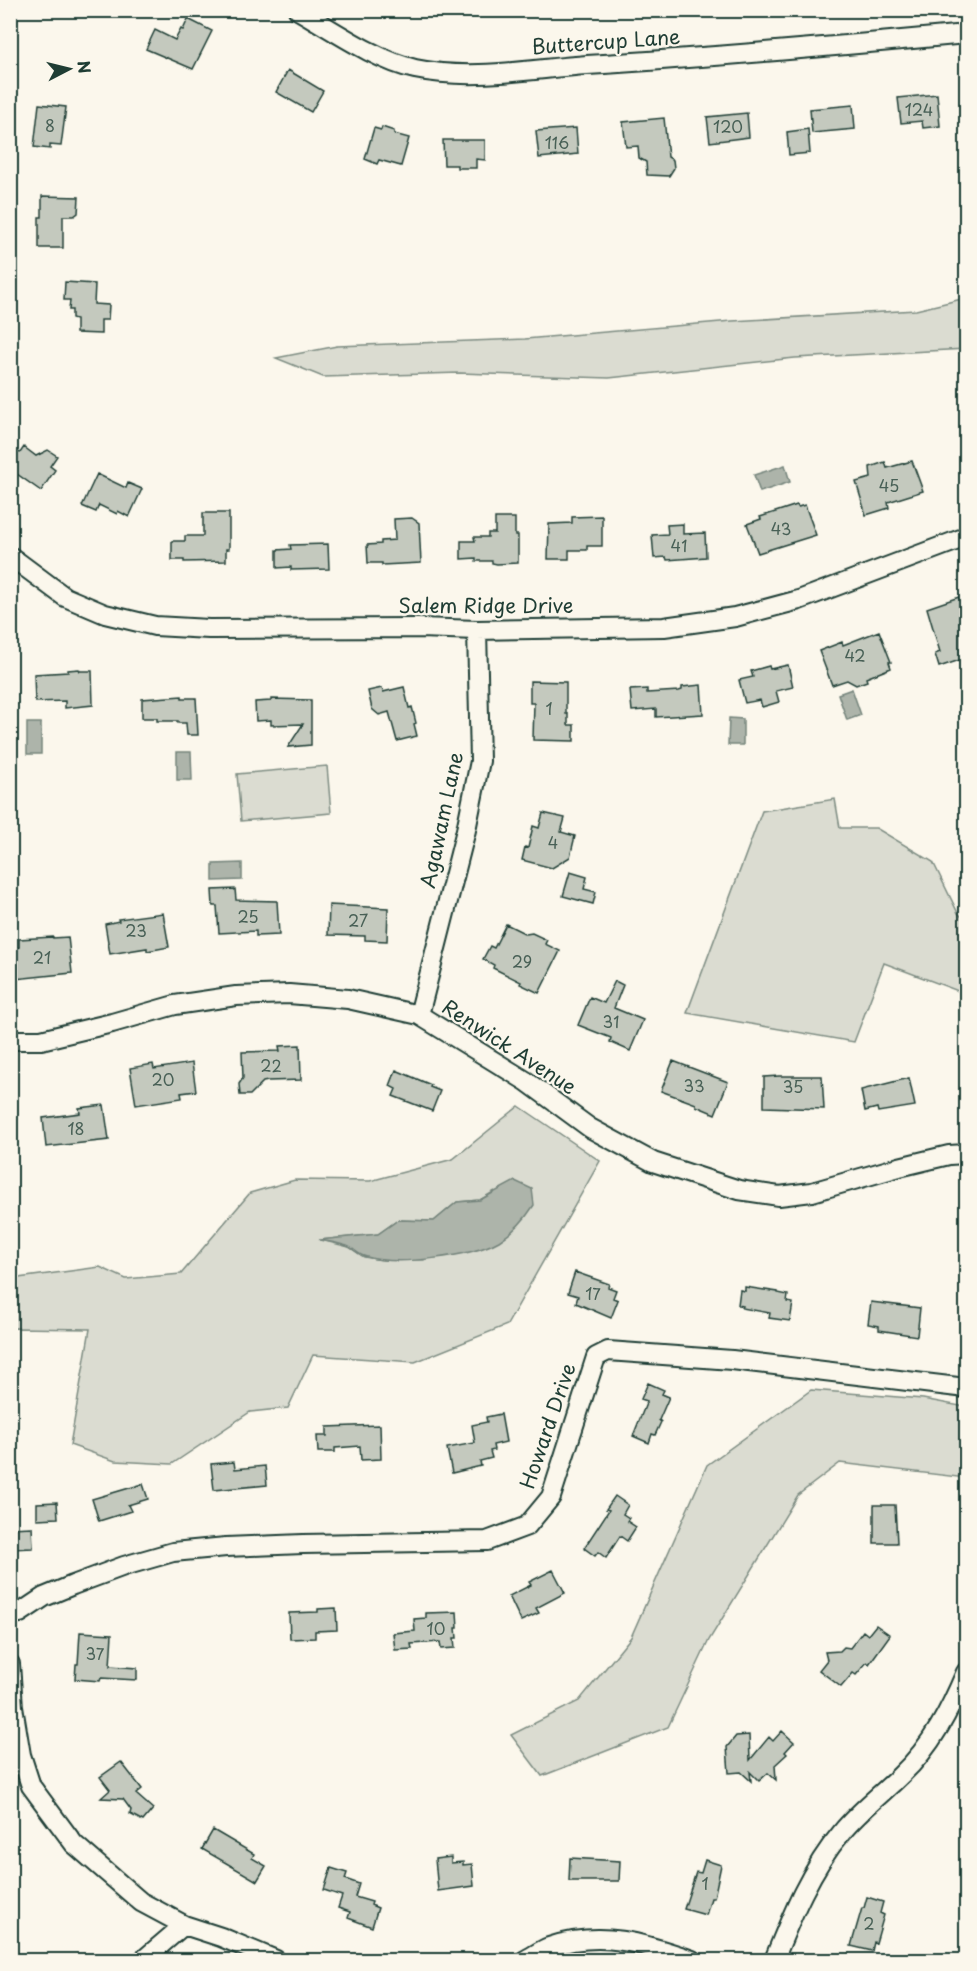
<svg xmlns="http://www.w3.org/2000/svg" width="977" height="1971" font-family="'Playpen Sans',sans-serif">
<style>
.green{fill:#dbdcd1;stroke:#7d8c82;stroke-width:1.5;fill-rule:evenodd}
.water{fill:#adb4aa;stroke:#74847b;stroke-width:1.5}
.building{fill:#c4c9be;stroke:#1f3d34;stroke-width:1.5}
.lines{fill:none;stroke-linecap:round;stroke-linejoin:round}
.minor-casing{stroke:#1f3d34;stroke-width:22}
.minor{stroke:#fbf7ec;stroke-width:18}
.labels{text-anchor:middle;stroke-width:4.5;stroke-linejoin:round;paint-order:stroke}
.number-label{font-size:16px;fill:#486056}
.street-label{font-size:20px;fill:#1f3d34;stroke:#fbf7ec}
</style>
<rect width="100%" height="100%" fill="#fbf7ec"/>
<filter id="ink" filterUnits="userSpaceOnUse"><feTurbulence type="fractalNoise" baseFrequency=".0167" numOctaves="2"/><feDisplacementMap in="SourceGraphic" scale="12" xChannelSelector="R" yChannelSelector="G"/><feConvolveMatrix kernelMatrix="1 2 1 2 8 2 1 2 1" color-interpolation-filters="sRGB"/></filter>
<g filter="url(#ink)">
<!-- green -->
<path class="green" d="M966,298V349L795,358L609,378L460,373L323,377L276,358L337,346L525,339L732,321L916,310Z
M327,766L331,813L241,821L237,774Z
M835,799L840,828H876L933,862L958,913L966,921V994L884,963L854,1042L687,1013L762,811Z
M519,1106L600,1161L507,1325L415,1362L313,1355L288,1408L250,1412L172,1464L115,1461L70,1445L90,1329L13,1328L11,1333V1279L100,1267L126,1279L181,1274L250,1193L295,1180L370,1181L453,1159ZM495,1191L424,1260H383L364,1257L349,1247L321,1240L378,1234L398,1220L434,1221L457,1202L480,1200Z
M811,1390L923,1399L966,1407V1478L840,1463L798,1495L709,1640L668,1727L542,1776L511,1735L579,1701L631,1637L707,1465Z"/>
<!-- water -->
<path class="water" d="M785,465L790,482L760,492L754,475Z
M852,689L861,715L847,720L838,694Z
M729,718L743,719V745H728Z
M27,723H41V754H27Z
M191,752L192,780H177V752Z
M242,863V880L213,881V864Z
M515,1181L532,1189L534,1205C525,1219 514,1232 499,1241C471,1257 397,1266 367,1257C360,1256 356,1251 351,1248C342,1243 329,1242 319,1240L378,1234L398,1220L434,1221L457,1202L480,1200Z"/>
<!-- building -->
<path class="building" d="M188,19L212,31L193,69L146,49L155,30L175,40L181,29L183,30Z
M288,70L323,91L311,112L276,92Z
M937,94L940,126L923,128L922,121L901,123L898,98Z
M39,104L66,107L61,146L50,145V149L34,147Z
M853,105L855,129L812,133L810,109Z
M747,113L749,137L710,142L707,117Z
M664,118L668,157L673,160L674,168L669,176L647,175L646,162L639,158L638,146L626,147L623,122Z
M382,127L394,131V134L409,138L401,166L379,160L377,164L365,159L374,128L381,130Z
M576,128L578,154L539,158L536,131Z
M808,129L810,153L789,155L787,132Z
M443,140H485V160L476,159V168H457V165H444Z
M42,196L79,197L78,213L74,216H63V248H39V217H42Z
M65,282L95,284L94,304L109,305L108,320H101V334L76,333V319L72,318V310H69L70,300H64Z
M10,446L20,453L24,447L36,456L48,450L57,456L50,466L55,470L41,491L10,469Z
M912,461L923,491L888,502L889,508L866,515L856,482L871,478L870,467L885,462L887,468Z
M97,474L126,488L128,483L142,489L129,517L118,511L117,514L99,505L96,512L82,506Z
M797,505L798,507L805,505L816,535L758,553L747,524L761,519L760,517Z
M203,513H229V549H226V561L184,562V560H172V541H185V536H203Z
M602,516V546H587V550H569V559H548L549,524L572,523V517Z
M412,518L419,523L421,563L382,565V563H368L367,545L381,544V541L395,540L394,519Z
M495,518H515V535H518V563L497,564L492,563V561H476V558L461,559V541H475L474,537H488V533H495Z
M683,524V534L705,533L706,557L667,560L666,557L654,558L652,535L668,534L667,525Z
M328,544L329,569L291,570V567L277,568V550L291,549L290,545Z
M959,597L966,616L962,618L966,631V658L939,667L935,654L940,652L927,608Z
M879,631L891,662H889L891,668L866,678L867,681L856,685L847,680L832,685L819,651L842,642L843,645Z
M788,665L793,687L776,691L779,702L762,707L760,700L745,703L739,680L753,677L751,671L769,666L770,669Z
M79,669L80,671H92L93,705L65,708V701L35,702L34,674L68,672V670Z
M530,681L566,682V714H568V725H574V741L533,740L534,703H530Z
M701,685L703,714L656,717V709L632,711L630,690L647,689V693L679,691L682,690V687Z
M404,687L409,708L412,707L416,723L414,724L417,736L397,741L389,712L379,715L372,709L368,691L382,688L383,692Z
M182,696V698H196L198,735H187L186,723H178V721H157V718H142V699Z
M271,699L311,700V745L288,747L303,724L271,725V720L256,721L255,702L271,701Z
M543,813L565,818L561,832L575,836L570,857L552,868L522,860L525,847L528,848L533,826L539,828Z
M570,872L587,877L584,889L596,892L593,904L563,896Z
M235,889L236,900L277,901L279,935L256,936V931L219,933L217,906H213L212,890Z
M329,905L388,908L387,941L365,940V936L328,935Z
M163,913L169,947L147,951V948L110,954L105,924L119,921L118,919Z
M506,924L526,934L532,933L547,940L545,944L560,951L539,993L520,984L521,982L493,968L494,965L483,959L490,946L494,948Z
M53,937V938L68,937L72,973L15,979L12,948L19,947V939Z
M615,981L623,985L614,1008L643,1020L630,1051L610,1042L611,1038L578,1025L590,997L604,1003Z
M300,1045L301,1080L268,1081L263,1082L250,1095H240L239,1084L243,1078L242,1052L280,1051L279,1046Z
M673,1061L728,1082L715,1114L696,1106V1104L661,1091Z
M192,1063L196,1091L181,1093L182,1098L136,1105L130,1068L153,1064L154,1069Z
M396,1070L431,1085L430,1087L440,1091L432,1111L393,1096L396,1089L390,1086Z
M779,1076H822L824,1109L764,1107V1077Z
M909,1078L915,1106L878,1112L877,1108L865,1111L861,1090Z
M104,1105L109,1140L46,1147L43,1118L80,1113L79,1108Z
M575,1272L609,1284L608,1287L616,1290L613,1298L618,1300L611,1318L576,1303L578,1296L568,1293Z
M745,1287L778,1292V1293L788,1295L787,1302L793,1303L790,1321L769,1318L770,1313L742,1308L743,1306L738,1305L740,1290L745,1291Z
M871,1302L920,1308L917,1336L879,1330V1326L868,1324Z
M648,1383L664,1390L662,1394L669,1397L659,1420L661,1422L655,1435L652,1434L649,1443L633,1436L647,1401L641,1399Z
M501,1414L506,1442L493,1445L494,1450L490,1451L492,1458L480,1461L481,1466L452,1473L447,1448L475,1443L472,1425L487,1422L486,1417Z
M380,1425L381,1459L361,1460L360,1446L335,1448V1452H318L317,1436H327V1427Z
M234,1462L235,1469L265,1466L267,1485L214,1490L211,1464Z
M143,1484L148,1499L128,1505L131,1511L99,1521L92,1499Z
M615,1496L628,1505L623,1514L629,1518L627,1521L636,1527L627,1541L620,1536L606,1558L598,1552L595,1556L584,1548L609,1510L606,1509Z
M57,1502L58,1518L37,1519V1503Z
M874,1505H895L897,1543H874Z
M32,1527L33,1548L10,1549V1528Z
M553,1570L565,1593L536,1608L539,1613L521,1621L509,1596L531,1585L529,1582Z
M336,1608L337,1630L315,1631V1638L290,1639L289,1613L318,1612V1609Z
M457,1612L458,1628H456L457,1638H454L455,1648L441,1649L440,1642L411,1644L412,1649L395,1650L393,1633L415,1631L414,1619L426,1618V1613Z
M876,1625L890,1635L869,1664L867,1662L856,1675L853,1673L841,1687L819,1670L827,1660L825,1652L840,1651L844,1647L850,1648L863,1631L868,1635Z
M80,1632L112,1634L110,1666L137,1668V1680L101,1678L100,1681L75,1679L76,1664H78Z
M782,1731L794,1742L785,1752L787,1754L775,1765L776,1780L768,1773L759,1781L750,1772L751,1781L741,1772L729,1773L727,1747L736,1736L749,1735L750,1760L769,1737L773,1741Z
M121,1762L142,1789L136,1794L153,1809L143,1821L130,1814L131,1810L123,1799L101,1798L110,1790L100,1777Z
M213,1830L254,1854L252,1858L266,1866L257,1881L202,1849Z
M451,1857V1863L463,1862V1865L472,1864L474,1886L438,1891L435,1859Z
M570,1858L620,1861L619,1881H569Z
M705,1860L721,1865L714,1898H711L706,1915L684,1909L696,1872L701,1873Z
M331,1868L347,1873L345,1879L359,1884L355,1897L372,1902L371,1905L378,1908L372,1927L348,1918L350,1912L338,1908L342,1896L324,1890Z
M867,1897L883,1902L880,1913L884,1915L876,1943L874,1942L872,1951L851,1946L862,1908H864Z"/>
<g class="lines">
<!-- minor casing -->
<g class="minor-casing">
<path id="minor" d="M298,10C333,30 375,60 415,69C472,81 530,69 587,65C714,57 840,46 966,34
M10,556L65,597L105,614L155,626L209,629L420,628L477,630L664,627L735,617L799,600L966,537
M419,1015L466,830L480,761L477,630
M10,1040H41L112,1023L175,1005L236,996L289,994L348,999L419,1015L526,1081L590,1128L653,1162L739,1190L779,1196L812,1192L899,1167L949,1155L966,1154
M10,1615L20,1613L44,1597L73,1585L124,1566L173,1552L226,1547L303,1544L487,1541L527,1526L551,1497L596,1357L608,1351L732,1360L966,1388
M10,1664L13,1707L21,1755L31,1786L74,1844L141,1902L184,1925L221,1937L276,1960
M143,1960L184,1925
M525,1960C533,1956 541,1950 549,1947C601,1930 643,1943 692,1960
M774,1960C792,1915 810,1870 842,1832C859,1811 882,1794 901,1775C932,1746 950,1710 966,1672"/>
</g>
<!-- minor -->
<use href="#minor" class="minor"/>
</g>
</g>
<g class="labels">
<!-- number labels -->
<g class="number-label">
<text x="919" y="116">124</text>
<text x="50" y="132">8</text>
<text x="728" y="133">120</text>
<text x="557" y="149">116</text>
<text x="889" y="492">45</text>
<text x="781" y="535">43</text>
<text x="679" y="552">41</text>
<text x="855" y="662">42</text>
<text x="549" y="715">1</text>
<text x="553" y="849">4</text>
<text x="248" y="923">25</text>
<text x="358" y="927">27</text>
<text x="136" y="937">23</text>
<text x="42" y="964">21</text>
<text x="522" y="968">29</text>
<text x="611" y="1028">31</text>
<text x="271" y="1072">22</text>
<text x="163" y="1086">20</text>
<text x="694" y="1092">33</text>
<text x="793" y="1093">35</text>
<text x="76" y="1135">18</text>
<text x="593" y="1300">17</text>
<text x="436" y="1635">10</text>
<text x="95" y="1660">37</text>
<text x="705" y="1890">1</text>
<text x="869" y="1930">2</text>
</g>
<!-- street labels -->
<g class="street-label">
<text transform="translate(606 42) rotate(-4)" y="7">Buttercup Lane</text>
<text x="486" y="613">Salem Ridge Drive</text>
<text transform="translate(442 820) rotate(-78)" y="7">Agawam Lane</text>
<text transform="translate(509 1047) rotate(33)" y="7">Renwick Avenue</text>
<text transform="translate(548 1426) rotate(-71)" y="7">Howard Drive</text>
</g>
</g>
<!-- margin -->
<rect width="977" height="1971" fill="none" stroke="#fbf7ec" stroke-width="36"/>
<rect x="18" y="18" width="941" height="1935" fill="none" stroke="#1f3d34" stroke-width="2" filter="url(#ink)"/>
<!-- north arrow -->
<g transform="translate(69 69) rotate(83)" stroke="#fbf7ec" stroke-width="4.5" paint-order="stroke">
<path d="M0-4.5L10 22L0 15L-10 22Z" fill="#1f3d34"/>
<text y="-9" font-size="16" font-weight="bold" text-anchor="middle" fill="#1f3d34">N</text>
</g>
</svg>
